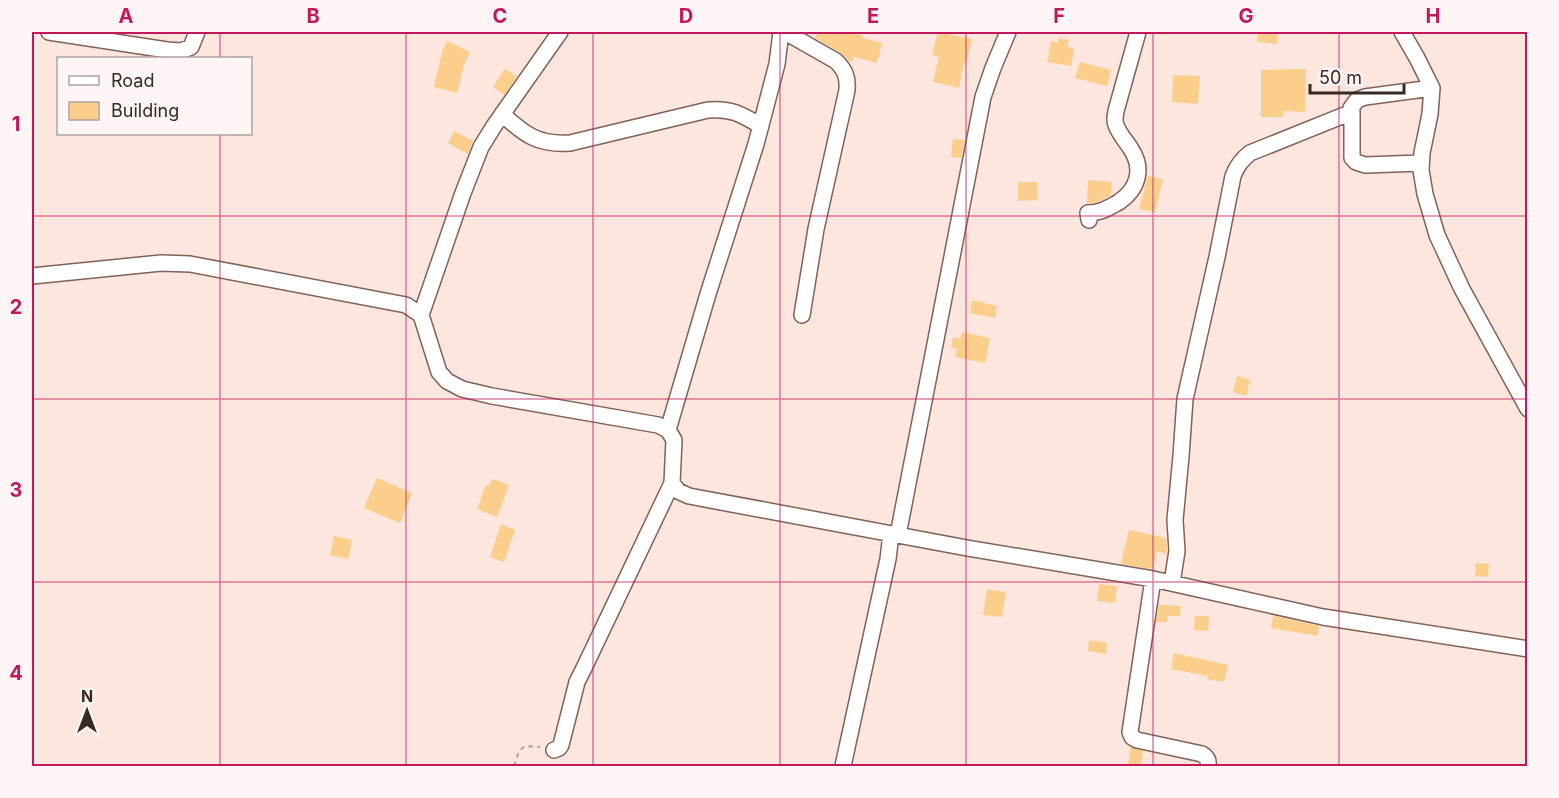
<svg xmlns="http://www.w3.org/2000/svg" width="1559" height="798" font-family="Inter,sans-serif">
<style>
.building{fill:#fbce8b}
.lines{fill:none;stroke-linecap:round;stroke-linejoin:round}
.minor-casing{stroke:#816256;stroke-width:18}
.path{stroke:#b29f97;stroke-width:2;stroke-dasharray:4.5 4.5;stroke-linecap:butt}
.minor{stroke:#fff;stroke-width:15}
.grid{fill:none;stroke:#c2185b;stroke-width:1.5;stroke-opacity:0.55}
.neatline{fill:none;stroke:#c2185b;stroke-width:2}
.grid-label{font-size:20px;text-anchor:middle;font-weight:bold;fill:#c2185b}
</style>
<rect width="100%" height="100%" fill="#fce6dd"/>
<!-- building -->
<path class="building" d="M818,32H852L863,36L862,38L882,43L877,63L854,57L852,62L849,61L841,53L815,38Z
M938,32L972,39L966,64L964,63L959,88L933,82L939,57L932,55Z
M1258,32H1278L1277,44L1257,42Z
M1058,38L1069,40L1067,47L1074,48L1071,66L1047,62L1051,41L1058,43Z
M447,41L470,52L464,65L457,93L434,87L442,52Z
M1080,62L1111,70L1107,86L1075,78Z
M505,69L517,77L504,95L493,87Z
M1306,69L1305,112L1283,111V117H1261V70Z
M1173,75L1200,76L1198,104L1172,102Z
M454,131L473,141L468,154L448,143Z
M953,139L965,140L961,158L951,157Z
M1148,176L1163,179L1155,212L1139,209Z
M1088,180L1112,182L1111,195L1098,202L1087,203Z
M1018,182H1037L1038,200L1018,201Z
M972,300L997,306L995,318L970,313Z
M962,332L990,338L985,363L955,357L957,349L951,348L953,337L960,339Z
M1237,376L1250,380L1246,396L1233,392Z
M377,478L412,493L400,523L364,508Z
M492,479L509,485L497,517L477,509L486,485L489,486Z
M501,524L515,530L504,562L490,557Z
M1129,530L1166,538L1167,554L1157,551L1153,569L1121,564Z
M334,536L352,540L348,559L330,555Z
M1476,563L1489,564L1488,577L1475,576Z
M1099,584L1117,586L1115,603L1097,601Z
M987,589L1006,592L1002,617L983,615Z
M1159,605L1181,606L1180,616H1167V622H1156Z
M1195,616H1209L1208,631L1194,630Z
M1273,616L1319,626L1318,636L1271,628Z
M1089,640L1107,643L1106,654L1088,651Z
M1174,653L1228,665L1224,682L1207,679L1208,676L1171,669Z
M1131,747L1143,751L1141,766H1128Z"/>
<g class="lines">
<!-- minor casing -->
<g class="minor-casing">
<path id="minor" d="M49,32L167,50L181,51L191,47L197,32
M785,32L836,61C845,70 848,77 847,90L816,229L802,315
M1402,32L1417,58L1432,88L1430,114L1422,153L1421,170L1425,194L1437,235L1462,289L1528,409
M1352,112V158L1356,162L1365,165L1421,163
M502,114C525,135 538,145 570,143L708,110C731,108 741,114 761,126
M1089,220L1088,213C1101,213 1108,208 1119,202C1138,189 1144,169 1131,149C1126,141 1119,134 1116,125C1114,120 1115,116 1116,111L1138,32
M32,276L161,263L190,264L406,305L421,315L439,372L447,381L462,389L492,396L658,425L668,430L674,440L672,483L678,491L689,496L967,548L1153,579L1323,617L1528,649
M421,315L463,193L481,147L494,126L560,32
M668,430L708,294L756,144L777,64L781,32
M898,535L983,97L993,68L1008,32
M1153,579L1130,732L1132,737L1137,740L1202,754C1207,757 1209,760 1208,766
M1172,583L1177,551L1175,520L1181,456L1185,399L1217,257L1233,176C1237,166 1241,160 1250,153L1352,112L1351,108L1357,100L1365,97L1432,88
M554,750L559,748L561,745L577,682L585,666L672,483
M843,766L888,559L891,534"/>
</g>
<!-- path -->
<path class="path" d="M514,766L519,751L525,746L540,747"/>
<!-- minor -->
<use href="#minor" class="minor"/>
</g>
<!-- grid -->
<path class="grid" d="M220,32V58M406,32V766M593,32V766M780,32V766M966,32V766M1153,32V766M1339,32V766M220,134V766M32,216H1528M32,399H1528M32,582H1528"/>
<!-- border -->
<rect width="1559" height="798" fill="none" stroke="#fef6f4" stroke-width="66"/>
<!-- legend -->
<rect x="57" y="57" width="195" height="78" fill="#fef6f4" stroke="#aea4a1" stroke-width="1.5"/>
<rect x="69" y="76" width="30" height="9" fill="#ffffff" stroke="#aea4a1" stroke-width="1.5"/>
<text x="111" y="87" font-size="18" fill="#372924">Road</text>
<rect x="69" y="102" width="30" height="18" fill="#fbce8b" stroke="#aea4a1" stroke-width="1.5"/>
<text x="111" y="117" font-size="18" fill="#372924">Building</text>
<!-- north arrow -->
<g transform="translate(87 711)" stroke="#fef6f4" stroke-width="4.5" paint-order="stroke">
<path d="M0-4.5L10 22L0 15L-10 22Z" fill="#372924"/>
<text y="-9" font-size="16" font-weight="bold" text-anchor="middle" fill="#372924">N</text>
</g>
<!-- scale -->
<path d="M1310 84v9h94v-9" fill="none" stroke="#372924" stroke-width="3"/>
<text x="1319" y="84" font-size="18" fill="#372924" stroke="#fef6f4" stroke-width="4.5" paint-order="stroke">50 m</text>
<rect x="33" y="33" width="1493" height="732" class="neatline"/>
<g class="grid-label">
<text x="126" y="23">A</text>
<text x="313" y="23">B</text>
<text x="500" y="23">C</text>
<text x="686" y="23">D</text>
<text x="873" y="23">E</text>
<text x="1059" y="23">F</text>
<text x="1246" y="23">G</text>
<text x="1433" y="23">H</text>
<text x="16" y="131">1</text>
<text x="16" y="314">2</text>
<text x="16" y="497">3</text>
<text x="16" y="680">4</text>
</g>
</svg>
